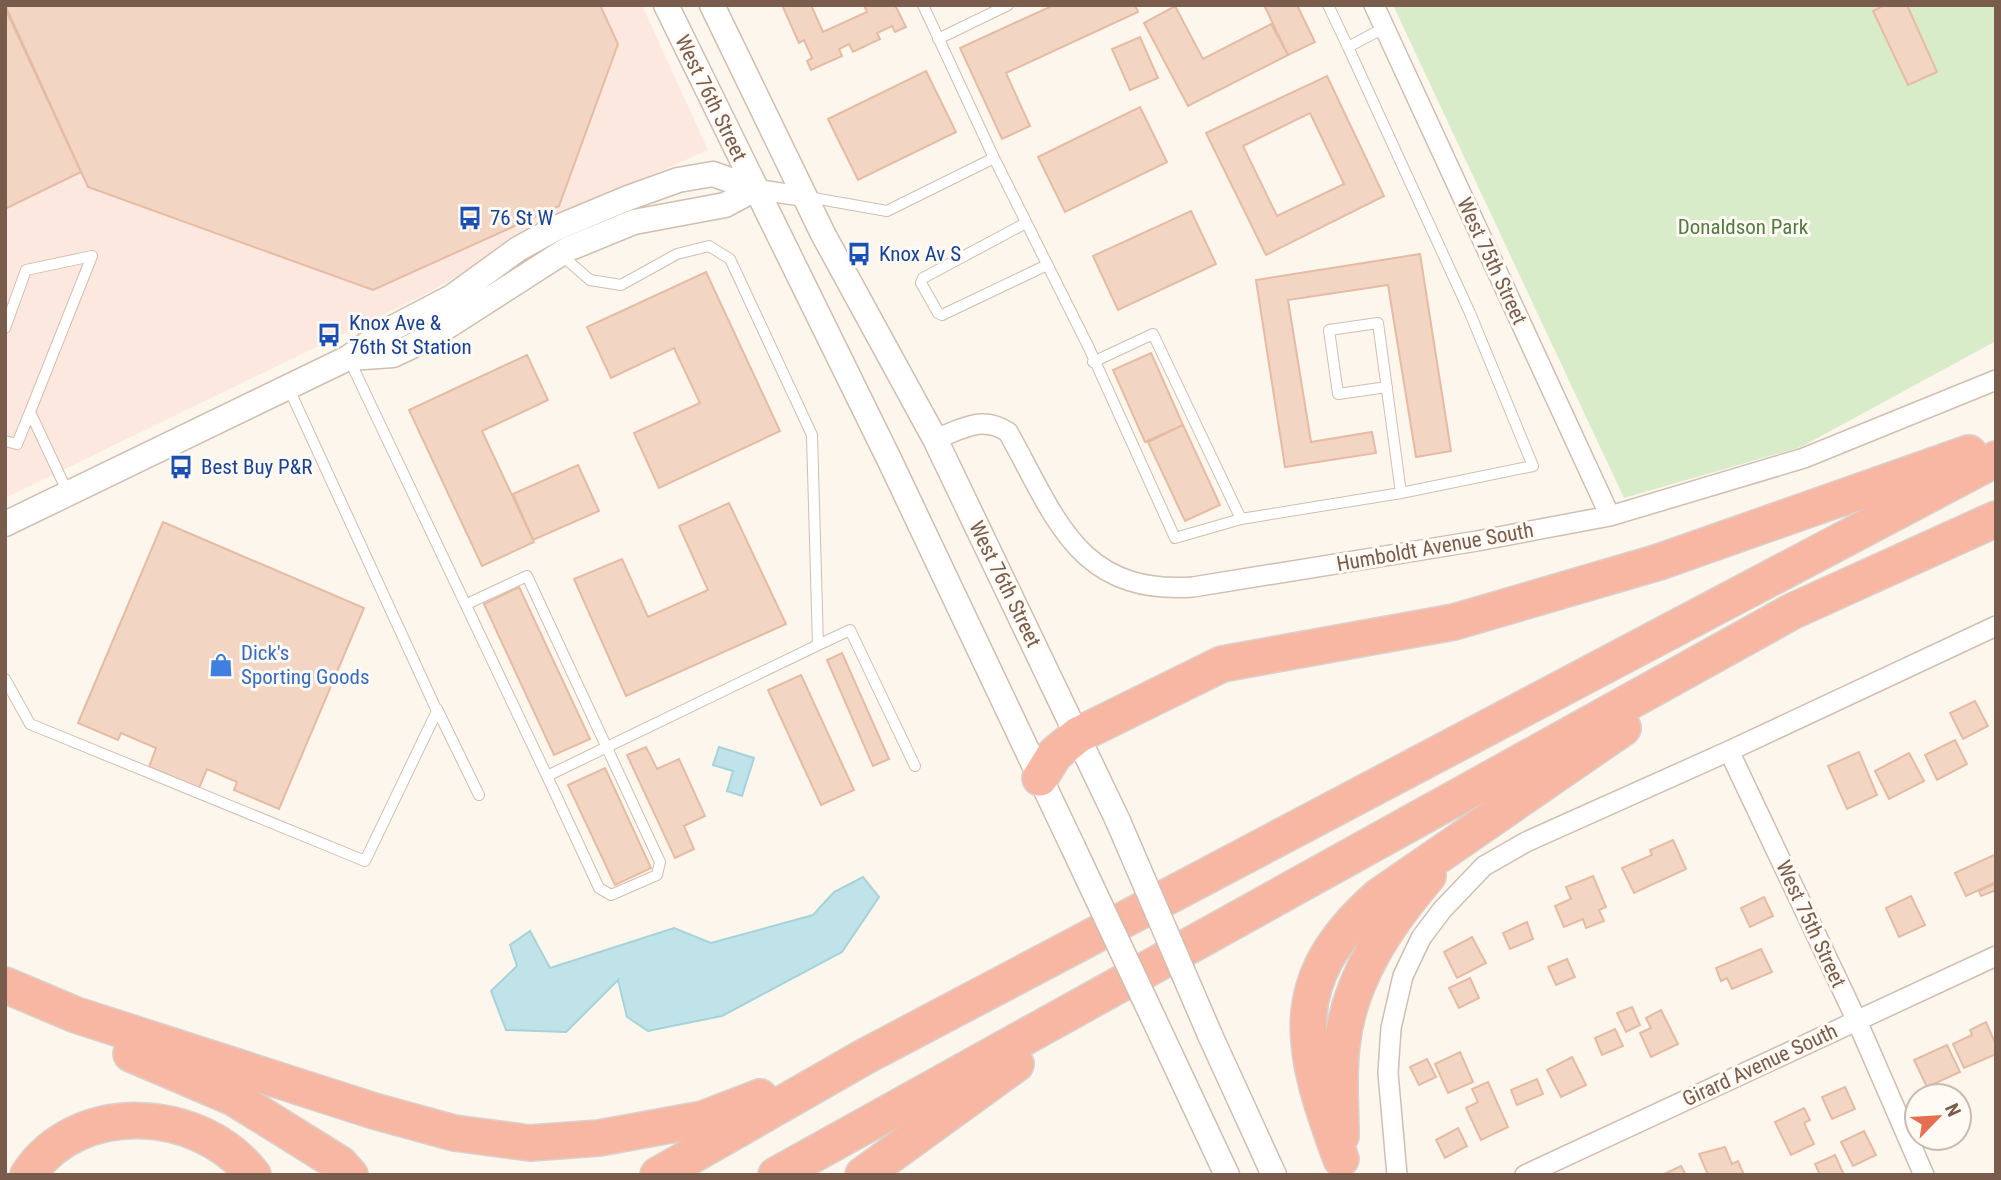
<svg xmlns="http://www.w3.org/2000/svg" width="2001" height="1180" font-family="'Roboto Condensed',sans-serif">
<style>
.commercial{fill:#fde8e0}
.green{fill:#d8ecc9}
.water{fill:#bfe3e8;stroke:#a5d3da;stroke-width:2}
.building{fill:#f3d5c3;stroke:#e6bba3;stroke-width:2;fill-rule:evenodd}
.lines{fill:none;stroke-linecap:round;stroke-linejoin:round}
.service-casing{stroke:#d1beb0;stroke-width:12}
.minor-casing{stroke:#d1beb0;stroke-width:22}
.tertiary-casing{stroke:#d1beb0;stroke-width:27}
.motorway-casing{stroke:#dad1cd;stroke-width:38}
.service{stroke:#fff;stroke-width:10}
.minor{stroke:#fff;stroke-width:19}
.tertiary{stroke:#fff;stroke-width:24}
.motorway{stroke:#f7b7a3;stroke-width:35}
.tertiary-bridge-casing{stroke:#d1beb0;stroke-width:27;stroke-linecap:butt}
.tertiary-bridge{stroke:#fff;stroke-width:24}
.labels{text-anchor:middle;stroke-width:6;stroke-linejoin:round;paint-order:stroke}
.street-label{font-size:21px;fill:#7a5c4d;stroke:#fffaf3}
.transit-label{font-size:21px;fill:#164399;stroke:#fffaf3;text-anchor:start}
.park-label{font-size:21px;fill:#537a41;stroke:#fffaf3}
.shop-label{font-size:21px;fill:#366cbe;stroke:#fffaf3;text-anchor:start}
</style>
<rect width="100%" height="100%" fill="#fdf6ec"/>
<!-- commercial -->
<path class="commercial" d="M5,5H642L708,150L547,222L428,293L5,498Z"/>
<!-- green -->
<path class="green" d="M1393,5H1996V341L1801,447L1624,498Z"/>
<!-- water -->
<path class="water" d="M719,747L754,758L742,796L727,791L733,771L713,765Z
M863,877L879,897L842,952L722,1016L648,1031L627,1017L618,980L566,1032L506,1030L491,991L517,966L510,945L530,931L550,968L674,928L711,943L813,915L834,892Z"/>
<!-- building -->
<path class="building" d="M5,5H600L618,44L559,206L373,290L88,187Z
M782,5H811L823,32L867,12L864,5H895L906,27L895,32L892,26L877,33L880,39L853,52L849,44L839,49L842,56L811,70L807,61L812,58L804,40L799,43Z
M1054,5H1135L1138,12L1006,73L1030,126L1002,139L960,48Z
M1264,5H1297L1315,42L1288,55Z
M1885,5H1907L1937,72L1908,85L1873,11Z
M1175,6L1203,59L1271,24L1288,55L1188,106L1144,23Z
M5,8L81,172L5,209Z
M1140,37L1158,78L1130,90L1112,49Z
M926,71L956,132L858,180L828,119Z
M1327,76L1384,196L1266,255L1206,133ZM1310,113L1344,184L1277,216L1243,146Z
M1140,107L1167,162L1065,212L1038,157Z
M1191,211L1216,264L1118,310L1093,256Z
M1420,254L1451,451L1416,457L1388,285L1288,300L1311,442L1372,432L1376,453L1285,467L1256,280Z
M706,272L780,431L659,488L634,433L700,403L674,348L611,378L587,327Z
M1151,353L1183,425L1145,442L1113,370Z
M527,355L548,400L482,431L534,542L482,566L409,410Z
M1183,425L1220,505L1185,521L1148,442Z
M578,465L599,511L533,540L513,494Z
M729,503L786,624L626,696L574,579L622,559L648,617L708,590L679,526Z
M163,522L364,608L279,809L234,790L237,782L207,769L199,788L149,767L156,748L121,733L118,740L78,723Z
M519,587L590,739L554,755L484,604Z
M842,653L889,759L873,766L827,660Z
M801,675L854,790L821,805L768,690Z
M1975,701L1988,726L1963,739L1950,713Z
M1955,740L1967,764L1937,780L1925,755Z
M646,747L657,769L679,759L705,816L684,826L694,849L675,858L627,755Z
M1859,752L1877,795L1847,809L1828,766Z
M1909,753L1924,781L1889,799L1875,771Z
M605,768L651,868L615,885L568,785Z
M1673,840L1686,869L1634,893L1622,868L1652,855L1650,850Z
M1996,854V882L1966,896L1955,873Z
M1593,876L1606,907L1599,910L1604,921L1586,928L1583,919L1564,927L1555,906L1571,899L1566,887Z
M1996,883V890L1981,896L1979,891Z
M1911,896L1925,925L1899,937L1886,908Z
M1764,897L1773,916L1750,927L1741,908Z
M1527,922L1533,939L1510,949L1503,933Z
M1472,937L1486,963L1457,978L1444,952Z
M1761,949L1772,972L1732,989L1727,978L1721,981L1716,968Z
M1567,959L1575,977L1556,985L1548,967Z
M1470,978L1479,998L1459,1008L1449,988Z
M1632,1007L1640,1025L1626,1032L1617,1013Z
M1661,1010L1678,1044L1651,1057L1640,1033L1651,1028L1646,1018Z
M1986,1022L1996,1045V1054L1964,1068L1953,1044L1972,1035L1970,1030Z
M1615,1029L1623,1046L1602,1055L1595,1038Z
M1947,1045L1960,1072L1927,1087L1914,1060Z
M1460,1052L1473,1082L1448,1093L1435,1064Z
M1572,1057L1586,1085L1561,1097L1547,1070Z
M1427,1059L1436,1077L1419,1085L1410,1067Z
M1537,1079L1543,1094L1517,1105L1511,1090Z
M1488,1082L1508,1127L1481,1140L1466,1108L1478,1102L1472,1089Z
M1845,1087L1855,1109L1832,1119L1822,1097Z
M1804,1108L1810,1120L1804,1123L1814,1144L1791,1155L1775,1122Z
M1458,1128L1467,1146L1445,1158L1436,1140Z
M1864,1131L1876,1155L1853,1166L1841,1142Z
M1725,1147L1732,1164L1738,1161L1744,1175H1708L1699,1154Z
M1835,1155L1844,1175H1820L1815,1164Z
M1681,1166L1686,1175H1662Z"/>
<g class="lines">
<!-- service casing -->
<g class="service-casing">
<path id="service" d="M1328,5L1348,47L1384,28
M938,39L1008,5
M994,158L1089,348L1175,538L1241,519L1401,493L1533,466L1470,313L1348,47
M808,197L887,211L994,158L923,5
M1026,223L923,278L921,283L938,313L942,315L1047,265
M5,328L26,270L92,256
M349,359L547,776L818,645L812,435L730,259L709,246L677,254L621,285L590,280L560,254
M1093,362L1153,334L1241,519
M1387,387L1338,394L1329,330L1378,323L1401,493
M5,441L17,444L30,412
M68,493L30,412L92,256
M467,604L527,576L660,862L657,875L611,895L599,888L547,776
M818,645L850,630L915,766
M5,679L30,724L365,861L437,711L289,389
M437,709L479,795"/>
</g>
<!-- minor casing -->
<g class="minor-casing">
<path id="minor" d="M1374,5L1610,516
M755,189L807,197
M935,439C963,429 981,415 1008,432C1056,518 1078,595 1193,587L1477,541L1610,516L1804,458L1996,380
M1729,751L1857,1021L1924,1175
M1397,1175L1388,1073L1391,1028L1403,976L1421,938L1442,910L1484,866L1526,842L1729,751L1996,626
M1525,1175L1996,956"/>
</g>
<!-- tertiary casing -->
<g class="tertiary-casing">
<path id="tertiary" d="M666,5L889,459L1073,847
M712,5L823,234L935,439L1118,821
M349,358L393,355L431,337L568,249L634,222L725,205L755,189
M5,524L348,358L383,333L452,297L518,249L556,228L628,198L678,180L713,174L755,189
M1143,996L1227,1175
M1210,1035L1274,1175"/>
</g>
<!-- motorway casing -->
<g class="motorway-casing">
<path id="motorway" d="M1040,778L1055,754L1078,735L1222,664L1454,622L1659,562L1969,453
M5,985L76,1015L374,1111L454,1133L530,1143L599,1138L703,1119L760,1097
M131,1054L234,1098L340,1164L350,1175
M1341,1136C1341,1107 1338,1075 1342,1045C1349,980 1386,925 1428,876
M1341,1159C1301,1050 1282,982 1378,897L1623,728
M28,1175C78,1099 200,1106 253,1175
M658,1175L864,1057L1996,459
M776,1175L1793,611L1996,519
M863,1175L1016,1064"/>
</g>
<!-- service -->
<use href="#service" class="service"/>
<!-- minor -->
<use href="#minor" class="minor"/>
<!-- tertiary -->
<use href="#tertiary" class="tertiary"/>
<!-- motorway -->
<use href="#motorway" class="motorway"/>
<!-- tertiary-bridge casing -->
<g class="tertiary-bridge-casing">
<path id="tertiary-bridge" d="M1118,821L1210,1035
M1073,847L1143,996"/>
</g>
<!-- tertiary-bridge -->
<use href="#tertiary-bridge" class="tertiary-bridge"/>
</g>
<!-- icons -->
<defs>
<g id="bus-bare" transform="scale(1.89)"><path d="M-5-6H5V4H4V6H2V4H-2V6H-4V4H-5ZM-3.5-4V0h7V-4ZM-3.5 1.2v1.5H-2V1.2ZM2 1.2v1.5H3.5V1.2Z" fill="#1a4fb4" stroke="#fffaf3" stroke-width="2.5" paint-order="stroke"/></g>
<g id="shop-bare" transform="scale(1.89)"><path d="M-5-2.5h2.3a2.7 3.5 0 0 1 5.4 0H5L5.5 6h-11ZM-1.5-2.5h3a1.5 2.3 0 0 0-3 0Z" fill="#3f7fe0" stroke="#fffaf3" stroke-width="2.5" paint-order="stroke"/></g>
</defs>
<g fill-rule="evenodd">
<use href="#bus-bare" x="470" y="218"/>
<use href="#bus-bare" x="859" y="254"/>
<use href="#bus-bare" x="329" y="335"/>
<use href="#bus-bare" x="181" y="467"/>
<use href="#shop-bare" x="221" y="665"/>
</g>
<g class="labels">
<!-- street labels -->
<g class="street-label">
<text transform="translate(711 98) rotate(64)" y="7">West 76th Street</text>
<text transform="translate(1492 261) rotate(65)" y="7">West 75th Street</text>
<text transform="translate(1435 547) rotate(-10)" y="7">Humboldt Avenue South</text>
<text transform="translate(1005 584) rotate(64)" y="7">West 76th Street</text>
<text transform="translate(1811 924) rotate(65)" y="7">West 75th Street</text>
<text transform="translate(1760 1065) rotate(-25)" y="7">Girard Avenue South</text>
</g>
<!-- transit labels -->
<g class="transit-label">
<text x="490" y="225">76 St W</text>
<text x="879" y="261">Knox Av S</text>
<text x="349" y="330">Knox Ave &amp;<tspan x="349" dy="24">76th St Station</tspan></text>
<text x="201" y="474">Best Buy P&amp;R</text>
</g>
<!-- park labels -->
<g class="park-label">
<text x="1743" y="234">Donaldson Park</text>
</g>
<!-- shop labels -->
<g class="shop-label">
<text x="241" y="660">Dick's<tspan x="241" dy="24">Sporting Goods</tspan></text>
</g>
</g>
<!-- border -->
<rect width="2001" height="1180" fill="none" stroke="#7a5c4d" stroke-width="14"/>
<!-- north arrow -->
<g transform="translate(1938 1117) rotate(65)"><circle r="33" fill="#fffaf3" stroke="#cabbb1" stroke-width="2"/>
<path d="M0-5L12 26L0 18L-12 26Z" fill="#e76f51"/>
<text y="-10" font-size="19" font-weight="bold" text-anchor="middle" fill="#7a5c4d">N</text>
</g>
</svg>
